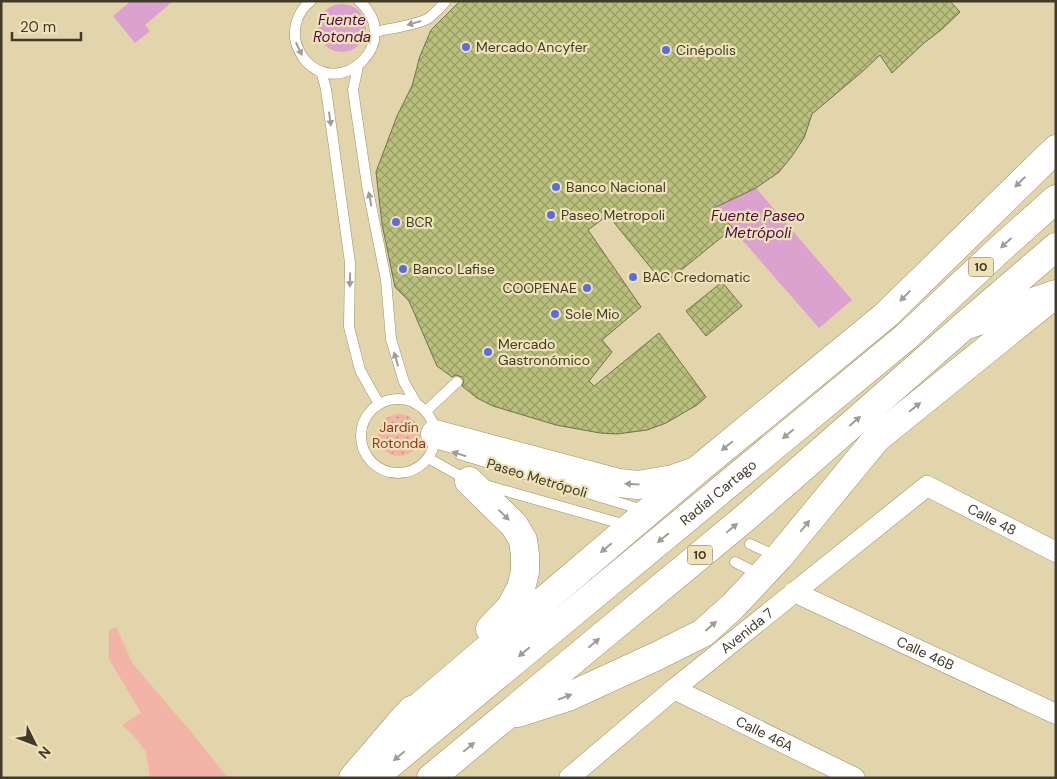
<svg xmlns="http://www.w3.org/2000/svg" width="1057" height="779" font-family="'DM Sans',sans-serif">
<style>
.grass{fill:url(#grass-dots)}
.park{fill:#f2b4a6}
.water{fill:#dba2d0}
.building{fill:url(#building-cross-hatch);stroke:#6e724b}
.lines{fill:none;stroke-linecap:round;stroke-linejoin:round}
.service-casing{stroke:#9c9068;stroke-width:11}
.minor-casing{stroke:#9c9068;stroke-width:21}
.primary-casing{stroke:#9c9068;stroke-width:29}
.trunk-casing{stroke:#9c9068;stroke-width:29}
.service{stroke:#fff;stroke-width:10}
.minor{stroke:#fff;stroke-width:20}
.primary{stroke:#fff;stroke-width:28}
.trunk{stroke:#fff;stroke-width:28}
.oneway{fill:#a09d94}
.poi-dot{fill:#5b6ce3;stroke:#efe2b8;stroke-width:2}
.labels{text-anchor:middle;stroke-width:4.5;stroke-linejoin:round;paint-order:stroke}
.shield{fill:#efe2b8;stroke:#746d54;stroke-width:1}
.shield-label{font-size:12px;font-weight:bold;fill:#403b29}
.poi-label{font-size:14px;fill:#403b29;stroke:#efe2b8;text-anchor:start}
.park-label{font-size:14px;fill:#8d3826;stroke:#efe2b8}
.street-label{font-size:14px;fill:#403b29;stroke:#efe2b8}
.water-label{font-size:15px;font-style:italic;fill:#4e0b47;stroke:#efe2b8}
</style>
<defs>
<pattern id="grass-dots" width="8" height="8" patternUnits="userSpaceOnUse" patternTransform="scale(1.25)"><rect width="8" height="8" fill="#f2b4a6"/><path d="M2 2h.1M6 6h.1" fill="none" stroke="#c59487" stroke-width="1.8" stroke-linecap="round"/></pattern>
<pattern id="building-cross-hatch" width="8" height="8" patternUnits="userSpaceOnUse" patternTransform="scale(1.25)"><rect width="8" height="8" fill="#b9c07c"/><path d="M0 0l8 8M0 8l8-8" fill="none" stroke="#989d66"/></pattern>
</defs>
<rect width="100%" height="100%" fill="#e2d5ab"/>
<!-- grass -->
<path class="grass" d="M378 435a21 21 0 1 1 42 0a21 21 0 1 1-42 0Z"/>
<!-- park -->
<path class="park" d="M116,627L133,664L192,733L228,778H150L146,752L134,736L122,725L141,713L109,659V630Z"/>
<!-- water -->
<path class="water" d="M131,1H171L172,2L145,25L150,31L135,43L113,16Z
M318 28a24 24 0 1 1 48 0a24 24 0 1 1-48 0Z
M756,188L852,300L819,328L710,203Z"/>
<!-- building -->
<path class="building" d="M460,1H950L960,12L941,30L924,43L892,73L880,55L863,71L812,114L804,138L792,156L779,172L756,188L714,208L733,228L664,284L608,215L588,230L641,307L602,340L612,352L589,381L594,386L659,333L706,397L697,405L666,423L647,430L617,434L600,433L556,425L493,406L477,398L462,386L464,381L462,377L456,375L452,377L437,366L409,301L395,287L382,224L376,172L397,116L412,86L420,56L431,30Z
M722,282L742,306L706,336L686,311Z"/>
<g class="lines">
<!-- service casing -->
<g class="service-casing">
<path id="service" d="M311,1C299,10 294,24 295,38C296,46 300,53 304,59C340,102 405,41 359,1
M375,32C391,28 415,26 429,18C435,13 441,7 446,1
M358,66L353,90L367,185L386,280L391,339L404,382L416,403
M321,71L326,89L350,263L349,327L360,370L379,404
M361 436a37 37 0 1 1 74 0a37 37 0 1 1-74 0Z
M426,411L457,382
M459,454L640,509
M428,458L469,481
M485,485L626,525
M750,544L778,557
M735,562L760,575"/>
</g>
<!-- minor casing -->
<g class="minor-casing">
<g id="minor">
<path id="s1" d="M794,592L1056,714"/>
<path id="s2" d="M674,689L855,778"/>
<path id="s3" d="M569,778L674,689L927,486L1056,552"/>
</g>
</g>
<!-- primary casing -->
<g class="primary-casing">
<g id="primary">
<path d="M469,481L514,525L523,540L525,555V572L521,588L510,608L490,629"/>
<path d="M518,713L568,697L657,656L703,633L733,606L779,557L877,438L1053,296"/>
<path d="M399,724L696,471"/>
<path d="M353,778L399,724L412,710"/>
<path id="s4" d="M373,778L907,336L1001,248L1056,199"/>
<path d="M431,778L745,518L964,326L1056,247"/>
</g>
</g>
<!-- trunk casing -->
<g class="trunk-casing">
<path id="trunk" d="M964,326L1056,294
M435,434L619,483L638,485L673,479L696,471L886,315L1056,149"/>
</g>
<!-- service -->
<use href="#service" class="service"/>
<!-- minor -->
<use href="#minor" class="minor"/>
<!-- primary -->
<use href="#primary" class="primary"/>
<!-- trunk -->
<use href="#trunk" class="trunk"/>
</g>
<!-- one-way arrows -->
<defs><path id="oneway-solid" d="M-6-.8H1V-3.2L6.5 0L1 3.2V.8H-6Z" transform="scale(1.25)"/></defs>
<g class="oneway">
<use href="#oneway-solid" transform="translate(414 23) rotate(164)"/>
<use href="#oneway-solid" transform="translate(299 49) rotate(65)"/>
<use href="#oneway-solid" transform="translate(330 119) rotate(82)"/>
<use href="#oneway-solid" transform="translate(1020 182) rotate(135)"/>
<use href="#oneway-solid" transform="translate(370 199) rotate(-101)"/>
<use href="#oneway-solid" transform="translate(1006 243) rotate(138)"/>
<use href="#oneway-solid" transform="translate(350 280) rotate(91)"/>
<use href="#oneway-solid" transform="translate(905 296) rotate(135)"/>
<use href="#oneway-solid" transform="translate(396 359) rotate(-107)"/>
<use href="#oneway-solid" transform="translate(915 407) rotate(-39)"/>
<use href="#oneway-solid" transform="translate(855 421) rotate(-41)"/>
<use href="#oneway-solid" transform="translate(788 434) rotate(140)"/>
<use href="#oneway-solid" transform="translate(727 446) rotate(141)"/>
<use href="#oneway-solid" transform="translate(459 454) rotate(-163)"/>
<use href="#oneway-solid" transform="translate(632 484) rotate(-177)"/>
<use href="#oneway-solid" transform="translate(504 515) rotate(44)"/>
<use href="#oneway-solid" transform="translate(805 526) rotate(-51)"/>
<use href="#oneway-solid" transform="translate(732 528) rotate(-40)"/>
<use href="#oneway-solid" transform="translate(663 538) rotate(140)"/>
<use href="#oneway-solid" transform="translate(606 548) rotate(140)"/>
<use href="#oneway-solid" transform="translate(711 626) rotate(-41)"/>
<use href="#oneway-solid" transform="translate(594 643) rotate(-40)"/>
<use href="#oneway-solid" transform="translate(524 652) rotate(140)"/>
<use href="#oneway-solid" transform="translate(565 697) rotate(-21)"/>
<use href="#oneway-solid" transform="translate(469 747) rotate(-40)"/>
<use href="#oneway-solid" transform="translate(399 756) rotate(140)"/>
</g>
<!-- markers -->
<g class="poi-dot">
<circle cx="466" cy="47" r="5"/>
<circle cx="666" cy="50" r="5"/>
<circle cx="556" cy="187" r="5"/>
<circle cx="551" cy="215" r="5"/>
<circle cx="396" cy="222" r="5"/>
<circle cx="403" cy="269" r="5"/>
<circle cx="633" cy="277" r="5"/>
<circle cx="587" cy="288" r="5"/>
<circle cx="555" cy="314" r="5"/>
<circle cx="488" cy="352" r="5"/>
</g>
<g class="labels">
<!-- shield labels -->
<g class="shield">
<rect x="968.5" y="257.5" width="25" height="19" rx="4"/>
<rect x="687.5" y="545.5" width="25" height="19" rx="4"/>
</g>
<g class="shield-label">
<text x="981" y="271">10</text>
<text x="700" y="559">10</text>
</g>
<!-- poi labels -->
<g class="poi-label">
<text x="476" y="52">Mercado Ancyfer</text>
<text x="676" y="55">Cinépolis</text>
<text x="566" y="192">Banco Nacional</text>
<text x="561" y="220">Paseo Metropoli</text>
<text x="406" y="227">BCR</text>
<text x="413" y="274">Banco Lafise</text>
<text x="643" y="282">BAC Credomatic</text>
<text x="577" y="293" text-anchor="end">COOPENAE</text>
<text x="565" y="319">Sole Mio</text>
<text x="498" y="349">Mercado<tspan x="498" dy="16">Gastronómico</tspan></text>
</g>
<!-- park labels -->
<g class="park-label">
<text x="399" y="432">Jardín<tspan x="399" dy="16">Rotonda</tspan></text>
</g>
<!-- street labels -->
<g class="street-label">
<text transform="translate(537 478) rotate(17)" y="5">Paseo Metrópoli</text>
<text dy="5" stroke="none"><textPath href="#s4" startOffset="448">Radial Cartago</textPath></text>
<text dy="5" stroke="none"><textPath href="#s3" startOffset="535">Calle 48</textPath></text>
<text dy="5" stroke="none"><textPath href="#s3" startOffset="231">Avenida 7</textPath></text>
<text dy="5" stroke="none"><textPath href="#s1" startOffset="145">Calle 46B</textPath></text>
<text dy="5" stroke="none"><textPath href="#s2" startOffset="101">Calle 46A</textPath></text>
</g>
<!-- water labels -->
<g class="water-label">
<text x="342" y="25">Fuente<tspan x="342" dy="17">Rotonda</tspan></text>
<text x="758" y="221">Fuente Paseo<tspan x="758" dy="17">Metrópoli</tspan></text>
</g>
</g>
<!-- border -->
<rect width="1057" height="779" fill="none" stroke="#403b29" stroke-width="5"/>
<!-- north arrow -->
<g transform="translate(35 744) rotate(132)" stroke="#efe2b8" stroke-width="4" paint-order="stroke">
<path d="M0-4L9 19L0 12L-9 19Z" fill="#403b29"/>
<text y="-8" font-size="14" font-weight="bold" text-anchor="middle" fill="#403b29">N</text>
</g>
<!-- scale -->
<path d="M12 32v8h69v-8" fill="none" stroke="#403b29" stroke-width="2.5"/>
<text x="20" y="32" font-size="15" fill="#403b29" stroke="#efe2b8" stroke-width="4" paint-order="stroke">20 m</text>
</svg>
